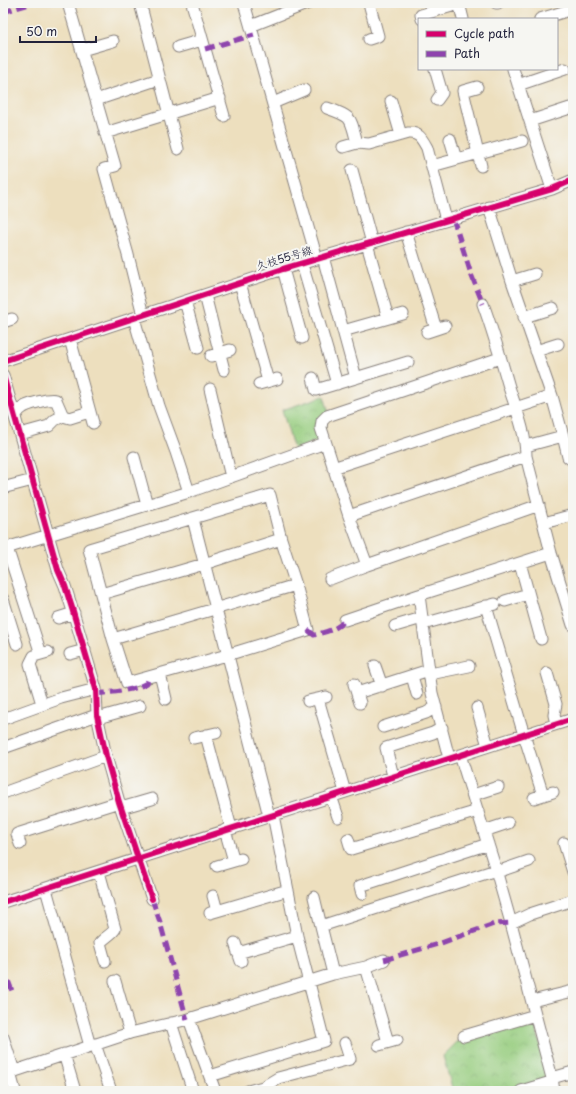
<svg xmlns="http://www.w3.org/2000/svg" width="576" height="1094" font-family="'Playpen Sans','Klee One',sans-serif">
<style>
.park{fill:url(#park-crowns);stroke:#5c785d}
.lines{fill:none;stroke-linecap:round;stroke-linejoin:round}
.street-casing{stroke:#88807c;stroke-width:13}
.street{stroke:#fff;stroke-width:11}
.quiet{stroke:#8e44ad;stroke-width:5;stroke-dasharray:10 5;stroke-linecap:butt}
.cycleway-casing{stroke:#f6f6f2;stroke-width:8}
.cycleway{stroke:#d6006c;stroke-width:6}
.labels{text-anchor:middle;stroke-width:4;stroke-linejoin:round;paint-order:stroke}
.street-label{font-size:11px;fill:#22223b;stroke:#f6f6f2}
</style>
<defs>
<pattern id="park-crowns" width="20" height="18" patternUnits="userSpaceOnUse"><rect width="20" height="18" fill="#97cd7f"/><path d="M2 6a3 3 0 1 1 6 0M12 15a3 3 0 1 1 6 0" fill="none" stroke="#82b06f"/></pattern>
</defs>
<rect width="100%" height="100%" fill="#f6f6f2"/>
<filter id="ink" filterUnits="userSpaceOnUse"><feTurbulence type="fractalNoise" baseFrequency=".025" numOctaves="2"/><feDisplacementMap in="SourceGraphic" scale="8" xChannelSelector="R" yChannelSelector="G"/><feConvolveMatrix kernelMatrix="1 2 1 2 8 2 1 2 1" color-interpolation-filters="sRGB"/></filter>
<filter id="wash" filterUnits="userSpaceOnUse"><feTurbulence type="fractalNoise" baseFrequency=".012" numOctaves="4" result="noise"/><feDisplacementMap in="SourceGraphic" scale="16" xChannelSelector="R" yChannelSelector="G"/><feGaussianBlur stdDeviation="0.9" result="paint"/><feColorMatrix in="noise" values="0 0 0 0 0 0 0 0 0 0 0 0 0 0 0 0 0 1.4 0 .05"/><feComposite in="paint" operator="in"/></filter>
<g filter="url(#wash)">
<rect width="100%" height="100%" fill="#eddfbe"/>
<!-- park -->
<path class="park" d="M324,396L329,413L321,439L294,450L282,410Z
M534,1020L548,1074L544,1080L509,1091H453L443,1056L457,1042Z"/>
</g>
<g filter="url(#ink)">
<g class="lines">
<!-- street casing -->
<g class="street-casing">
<path id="street" d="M68,3L115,166L104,169L128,255L143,315
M140,3L178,149
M192,3L224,116
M244,3L317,259
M369,3L378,36L369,39
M459,3L463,19
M496,3H498
M422,19L421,15L459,4
M540,19L573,9
M251,26L309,3
M178,47L202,40
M82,50L113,41
M435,69L442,93L437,100
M513,69L552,189
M518,85L565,69
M477,87L463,91L481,166
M96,100L159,79
M391,101L401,135
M273,103L304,90
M327,108C353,117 350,117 357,143
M530,121L570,108
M105,133L220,98
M450,139L456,159
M343,147L357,143L369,144L408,133C419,132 422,139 427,148L446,220
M432,166L522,141
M352,170L372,243
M489,207L512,281L552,396L563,436L526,446
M406,232L436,329
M367,244L388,318
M323,257L356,378
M302,264L337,384
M283,269L302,338
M512,281L535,274
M240,283L268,381
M205,295L224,370
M185,301L198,348
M483,304C493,331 501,359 509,387C516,409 526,433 526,456L551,553L573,625
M524,317L553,308
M134,318L159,406L176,452L189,492
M3,322L12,319
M343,331L403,314
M427,332L445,326
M70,339L93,423
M536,351L558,344
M211,356L230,350
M500,358L327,416L322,421L321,428L349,516L367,565L539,505
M3,361L283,269L552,189L573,180
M3,375L58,570L65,586L72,608L96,689L97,715L106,756L119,802L152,899
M313,378L316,390L408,362
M259,384L277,379
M210,389L231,477
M15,416C17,414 19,410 21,409C26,404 50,398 56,400L63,416L70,418L89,412
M20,434L49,426L55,420L63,416
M563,436L568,457L573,461
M134,457L147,505
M333,468L552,396
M6,487L33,480
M270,495L281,539L204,564L101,594L89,549Z
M349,516L526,456
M193,519L269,816
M544,523L573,515
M7,548L41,654
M3,549L189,492L325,443
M520,563L541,639
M330,579L367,565
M101,594L113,639L296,585L281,539
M3,599L17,644
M505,601L528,594
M486,606L524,735L543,795
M58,618L74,613
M345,620L419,595
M423,624L495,604
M395,626L422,618
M113,639L127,683L227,655L308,630L296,585
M70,654L85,650
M375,666L382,686
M547,673L556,704L554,715L556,724
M160,674L166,699
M430,674L469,666
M412,676L417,694
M354,684L360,703
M357,693L429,670
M318,699L345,792
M308,701L326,697
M42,704L30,664L34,656L48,652
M477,708L488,746
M98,718L140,706
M3,719L61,698L96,689
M383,727L426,713L436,707
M206,735L231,828
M194,738L216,733
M3,748L97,715
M460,755L496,870L511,923L552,1078L554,1091
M449,758L432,693L419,595L551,553
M393,776L386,748L433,733L442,728
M3,793L106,756
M473,795L498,787
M331,796L338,817
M534,798L553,792
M121,808L152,799
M225,830L234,861
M484,831L508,823
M348,839L351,849L478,811
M564,843L573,872
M20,844L17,834L119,802
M217,866L241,859
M99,872L115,929C111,935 105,937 100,943L105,961
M497,872L529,861
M46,889L90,1046
M362,894L360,886L488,844
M213,896L217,911
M314,897L321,926
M3,902L573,719
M210,913L288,890
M511,923L530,914L573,900
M235,943L241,961
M238,953L297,936
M366,967L388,1042
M333,974L321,926L496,870
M115,981L130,1033
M532,1001L573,991
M189,1019L215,1091
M171,1023L192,1088
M464,1036L535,1015
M3,1037L14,1071
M95,1044L111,1091
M379,1045L397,1040
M64,1054L75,1091
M10,1073L15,1091
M3,1075L130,1033L189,1019L333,974L366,967L384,960
M210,1076L324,1041L297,936L273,815
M552,1078L573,1072
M248,1091L263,1087L278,1078L350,1059L345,1043
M521,1091L551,1082"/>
</g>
<!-- street -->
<use href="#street" class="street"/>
<!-- quiet -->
<path class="quiet" d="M3,12L33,3
M205,49L254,35
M453,218L471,274L483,304
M308,630L314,635C325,632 337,630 345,620
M96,694C112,692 133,691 147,683L149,677
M152,899L160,922L187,1020
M384,960L441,943L494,924L511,923
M3,967L12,991"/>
<!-- cycleway casing -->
<g class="cycleway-casing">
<path id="cycleway" d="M3,361L283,269L552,189L573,180
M3,375L58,570L65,586L72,608L96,689L97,715L106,756L119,802L152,899
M3,902L573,719"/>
</g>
<!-- cycleway -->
<use href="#cycleway" class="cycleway"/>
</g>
</g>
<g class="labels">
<!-- street labels -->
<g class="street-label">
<text transform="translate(284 258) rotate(-17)" y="4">久枝55号線</text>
</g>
</g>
<!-- margin -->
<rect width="576" height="1094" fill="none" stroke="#f6f6f2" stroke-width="16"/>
<!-- legend -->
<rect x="418" y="18" width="140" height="52" fill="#f6f6f2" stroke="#a1a1a9"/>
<rect x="426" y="31" width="20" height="6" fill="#d6006c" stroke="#a1a1a9"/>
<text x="454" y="38" font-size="12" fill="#22223b">Cycle path</text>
<rect x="426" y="51" width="20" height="6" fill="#8e44ad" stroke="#a1a1a9"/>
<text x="454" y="58" font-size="12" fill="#22223b">Path</text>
<!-- scale -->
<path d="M20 36v6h76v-6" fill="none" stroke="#22223b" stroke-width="2"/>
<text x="26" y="36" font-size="12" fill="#22223b" stroke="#f6f6f2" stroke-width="3" paint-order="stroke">50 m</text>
</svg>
